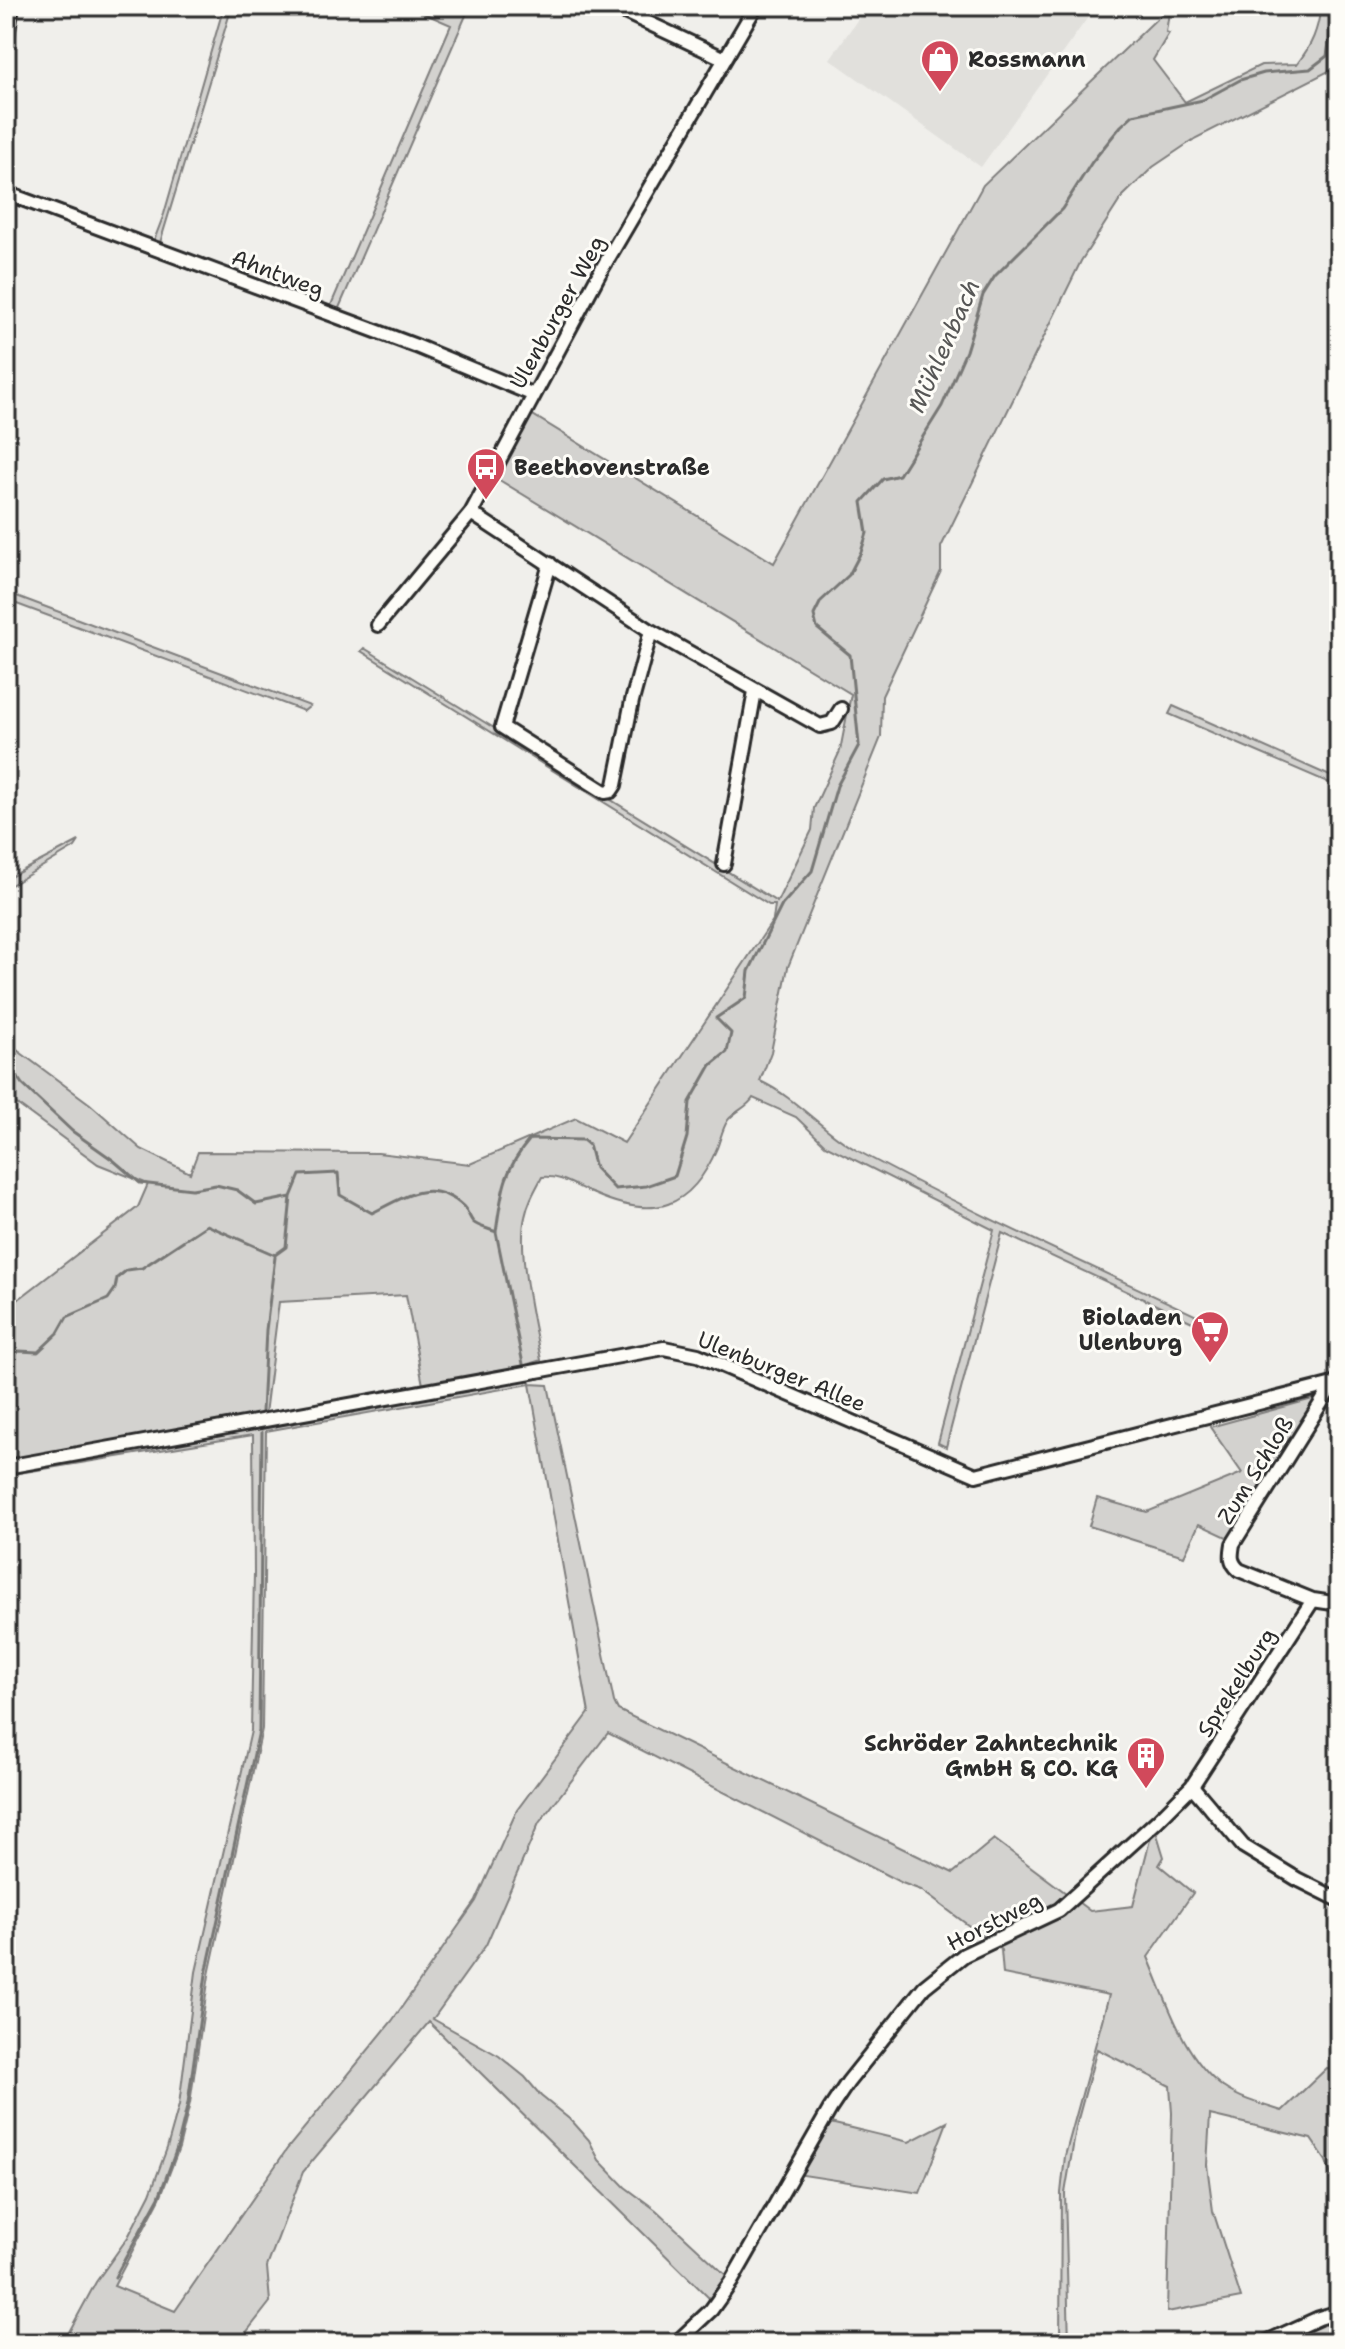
<svg xmlns="http://www.w3.org/2000/svg" width="1345" height="2349" font-family="'Shantell Sans',sans-serif">
<style>
.built{fill:#e1e0dc}
.green{fill:#d3d2cf;stroke:#7f7e7d;stroke-width:2;fill-rule:evenodd}
.lines{fill:none;stroke-linecap:round;stroke-linejoin:round}
.stream{stroke:#777775;stroke-width:3}
.minor-casing{stroke:#2b2b2b;stroke-width:18}
.minor{stroke:#fdfcf7;stroke-width:12}
.labels{text-anchor:middle;stroke-width:6;stroke-linejoin:round;paint-order:stroke}
.poi-label{font-size:22px;font-weight:bold;fill:#2b2b2b;stroke:#fdfcf7;text-anchor:start}
.street-label{font-size:22px;fill:#2b2b2b;stroke:#fdfcf7}
.water-label{font-size:24px;font-style:italic;fill:#575756;stroke:#fdfcf7}
</style>
<rect width="100%" height="100%" fill="#f0efeb"/>
<filter id="ink" filterUnits="userSpaceOnUse"><feTurbulence type="fractalNoise" baseFrequency=".0125" numOctaves="2"/><feDisplacementMap in="SourceGraphic" scale="16" xChannelSelector="R" yChannelSelector="G"/><feConvolveMatrix kernelMatrix="1 2 1 2 8 2 1 2 1" color-interpolation-filters="sRGB"/></filter>
<g filter="url(#ink)">
<!-- built -->
<path class="built" d="M867,6H1096L981,167L830,59Z"/>
<!-- green -->
<path class="green" d="M224,6H232L159,246L153,243L164,214Z
M407,6H470L336,315L328,312L451,25Z
M1170,6L1166,32L1169,33L1153,60L1185,102L1261,65L1297,64C1312,45 1318,30 1321,6H1339V66L1196,138L1153,167L1122,197L1081,261L941,547V571L882,696L881,737L788,967L771,1052L760,1081C797,1098 822,1131 858,1151C970,1212 1087,1264 1203,1319L1201,1326L1002,1233L946,1447L938,1443L994,1230L825,1145L796,1117L753,1098C747,1108 736,1110 728,1120C722,1129 721,1138 717,1148C691,1210 653,1220 594,1194C576,1187 562,1175 542,1177C535,1190 528,1202 525,1217C517,1252 534,1324 541,1360L526,1365L530,1384L548,1385L614,1702L618,1710L953,1873L994,1839L1090,1911L1133,1906L1151,1836L1156,1831L1164,1857L1159,1865L1193,1893L1148,1957C1167,2001 1183,2057 1223,2087C1240,2099 1263,2105 1282,2111L1327,2068L1339,2072V2199L1326,2161L1311,2139L1210,2115L1207,2165L1213,2211L1241,2298L1167,2312L1172,2113L1170,2086L1097,2049L1077,2123L1065,2193L1069,2343H1060L1061,2193L1065,2156L1109,1995L1003,1974L1001,1950L921,1890L902,1883L608,1733L539,1823L486,1945L433,2019L499,2056L525,2077L541,2096L573,2122L589,2140L599,2160L625,2187L656,2210L729,2278L826,2122L909,2142L947,2122L920,2193L797,2174L734,2285L680,2343H665L696,2319L712,2301L429,2022L303,2172L267,2267L270,2302L238,2343H63L96,2282L128,2237L150,2194L167,2148L179,2105L196,1972L251,1731L254,1573L253,1435L6,1475V1309L138,1207L148,1184L98,1164L6,1096V1042L90,1104L141,1149L190,1173L198,1152L378,1153L470,1164L576,1118L624,1143L773,920L775,905H769L361,651L364,648L777,902L812,830L814,808L840,751L851,694L496,478L531,414L774,563L983,185ZM406,1295L423,1385L265,1414L279,1302ZM530,1384L589,1713L517,1810L476,1901L392,2021L287,2149L175,2311L114,2286L160,2198L179,2148L190,2103L209,1975L262,1729L266,1431Z
M6,592L310,706L304,711L6,600Z
M1173,706L1339,780V787L1169,714Z
M79,841L75,847L6,888V879Z
M1320,1397L1233,1540L1199,1524L1184,1556L1089,1526L1097,1498L1147,1512L1242,1473L1210,1427Z
M1314,2314L1334,2318L1338,2343H1286L1284,2339L1275,2343H1258Z"/>
<g class="lines">
<!-- stream -->
<path class="stream" d="M6,1060L22,1084L72,1131L113,1160L140,1183L192,1189L216,1185L237,1190L256,1204L291,1197
M496,1232L523,1364
M6,1362L19,1351L38,1352L58,1333L67,1317L108,1299L115,1289L117,1278L127,1270L142,1268L207,1225L275,1255L286,1247L291,1197L300,1175L338,1173L340,1195L372,1213C404,1197 431,1177 463,1206C468,1211 469,1217 473,1222C478,1227 490,1229 496,1232C502,1191 503,1171 530,1139L583,1140L589,1145L595,1168L615,1189L646,1186L675,1176L687,1137L690,1102L711,1065L727,1052L731,1033L716,1018L746,998L749,971L782,905L812,871L837,786L859,745L850,655L817,628L814,615L821,601L849,575L861,552L867,533L862,502L883,479L899,475L942,406L966,351L983,295L995,276L1062,209L1092,162L1121,126L1133,115L1203,100L1240,80L1264,73L1310,69L1327,56L1331,30L1339,16
M262,1412L266,1330L275,1257
M115,2277L159,2197L177,2148L188,2103L206,1974L259,1731L262,1432"/>
<!-- minor casing -->
<g class="minor-casing">
<path id="minor" d="M612,6L725,59
M6,42L12,6
M6,193L416,346L534,395
M471,513L651,631L820,726L832,723L841,709
M550,564L502,727L605,792L611,791L615,785L632,701L651,631
M378,625L471,513L599,274L756,6
M724,864L755,691
M1333,1384L1233,1544C1231,1556 1230,1562 1239,1570L1313,1600L1339,1604
M6,1467L664,1348L698,1355L976,1475L1333,1384L1339,1379
M1192,1786L1243,1846L1297,1879L1339,1900
M676,2343L711,2310L731,2282L830,2109L848,2082L924,1987L964,1955L1059,1910L1157,1821L1192,1786L1313,1600
M1264,2343L1319,2318L1339,2312"/>
</g>
<!-- minor -->
<use href="#minor" class="minor"/>
</g>
</g>
<!-- icons -->
<defs>
<g id="shop-pin" transform="scale(2)"><path d="M0 17L-7.5 6A9.5 9.5 0 1 1 7.5 6Z" fill="#d1495b" stroke="#fdfcf7"/><path d="M-5-2.5h2.3a2.7 3.5 0 0 1 5.4 0H5L5.5 6h-11ZM-1.5-2.5h3a1.5 2.3 0 0 0-3 0Z" fill="#fff"/></g>
<g id="bus-pin" transform="scale(2)"><path d="M0 17L-7.5 6A9.5 9.5 0 1 1 7.5 6Z" fill="#d1495b" stroke="#fdfcf7"/><path d="M-5-6H5V4H4V6H2V4H-2V6H-4V4H-5ZM-3.5-4V0h7V-4ZM-3.5 1.2v1.5H-2V1.2ZM2 1.2v1.5H3.5V1.2Z" fill="#fff"/></g>
<g id="supermarket-pin" transform="scale(2)"><path d="M0 17L-7.5 6A9.5 9.5 0 1 1 7.5 6Z" fill="#d1495b" stroke="#fdfcf7"/><path d="M-6-5.5h2.5l.6 2H6L4.5 2H-2.5L-4.4-4H-6ZM-1.5 3.2a1.3 1.3 0 1 0 .1 0ZM3 3.2a1.3 1.3 0 1 0 .1 0Z" fill="#fff"/></g>
<g id="building-pin" transform="scale(2)"><path d="M0 17L-7.5 6A9.5 9.5 0 1 1 7.5 6Z" fill="#d1495b" stroke="#fdfcf7"/><path d="M-4-6H4V6H1V3H-1V6H-4ZM-2.5-4.3h1.7v1.8h-1.7ZM.8-4.3h1.7v1.8H.8ZM-2.5-1h1.7V.8h-1.7ZM.8-1h1.7V.8H.8Z" fill="#fff"/></g>
</defs>
<g fill-rule="evenodd">
<use href="#shop-pin" x="940" y="59"/>
<use href="#bus-pin" x="486" y="467"/>
<use href="#supermarket-pin" x="1210" y="1330"/>
<use href="#building-pin" x="1146" y="1756"/>
</g>
<g class="labels">
<!-- poi labels -->
<g class="poi-label">
<text x="968" y="67">Rossmann</text>
<text x="514" y="475">Beethovenstraße</text>
<text x="1182" y="1325" text-anchor="end">Bioladen<tspan x="1182" dy="25">Ulenburg</tspan></text>
<text x="1118" y="1751" text-anchor="end">Schröder Zahntechnik<tspan x="1118" dy="25">GmbH &amp; CO. KG</tspan></text>
</g>
<!-- street labels -->
<g class="street-label">
<text transform="translate(278 273) rotate(21)" y="8">Ahntweg</text>
<text transform="translate(557 312) rotate(-61)" y="8">Ulenburger Weg</text>
<text transform="translate(782 1371) rotate(22)" y="8">Ulenburger Allee</text>
<text transform="translate(1255 1470) rotate(-58)" y="8">Zum Schloß</text>
<text transform="translate(1236 1682) rotate(-57)" y="8">Sprekelburg</text>
<text transform="translate(994 1921) rotate(-27)" y="8">Horstweg</text>
</g>
<!-- water labels -->
<g class="water-label">
<text transform="translate(944 346) rotate(-66)" y="8">Mühlenbach</text>
</g>
</g>
<!-- margin -->
<rect width="1345" height="2349" fill="none" stroke="#fdfcf7" stroke-width="32"/>
<rect x="16" y="16" width="1313" height="2317" fill="none" stroke="#2b2b2b" stroke-width="3" filter="url(#ink)"/>
</svg>
